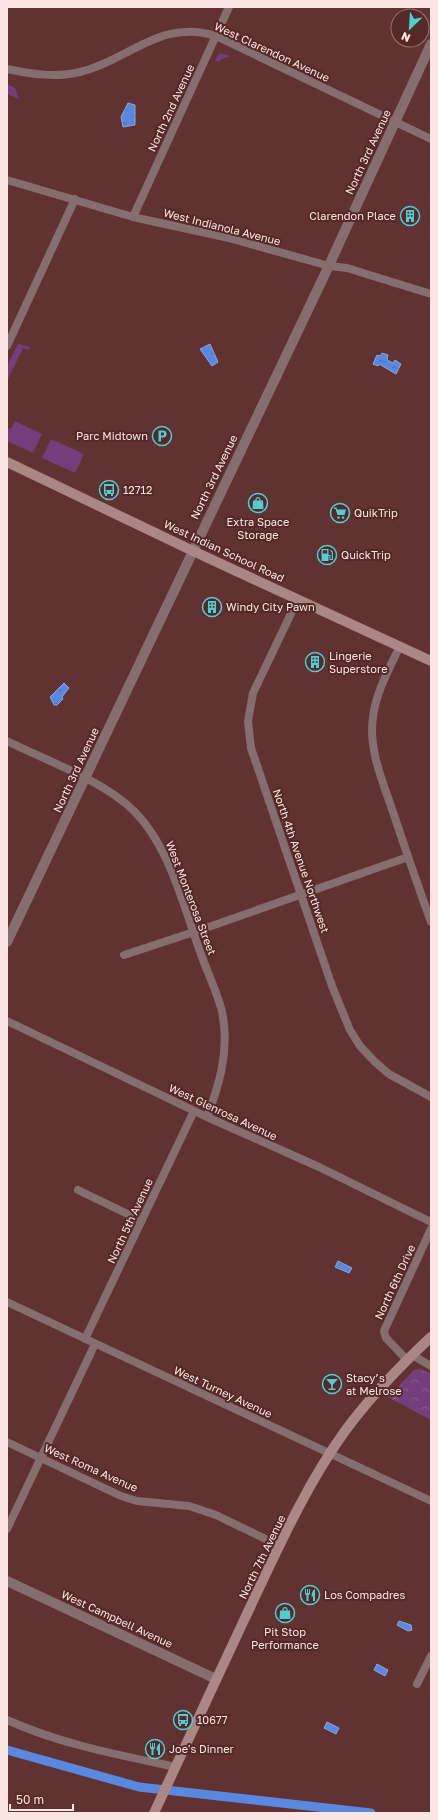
<svg xmlns="http://www.w3.org/2000/svg" width="438" height="1820" font-family="'Golos Text',sans-serif">
<style>
.grass{fill:#733e7b}
.forest{fill:url(#forest-crowns)}
.water{fill:url(#water-ripples);stroke:#8ba4e0}
.lines{fill:none;stroke-linecap:round;stroke-linejoin:round}
.canal{stroke:#5a88df;stroke-width:9}
.minor{stroke:#856e6d;stroke-width:8}
.tertiary{stroke:#856e6d;stroke-width:10}
.secondary{stroke:#aa8684;stroke-width:10}
.labels{text-anchor:middle;stroke-width:4;stroke-linejoin:round;paint-order:stroke}
.street-label{font-size:11px;fill:#fce5e3;stroke:#542928}
.poi-label{font-size:11px;fill:#fce5e3;stroke:#542928;text-anchor:start}
</style>
<defs>
<pattern id="forest-crowns" width="20" height="18" patternUnits="userSpaceOnUse"><rect width="20" height="18" fill="#733e7b"/><path d="M2 6a3 3 0 1 1 6 0M12 15a3 3 0 1 1 6 0" fill="none" stroke="#885a8e"/></pattern>
<pattern id="water-ripples" width="26" height="14" patternUnits="userSpaceOnUse"><rect width="26" height="14" fill="#5a88df"/><path d="M2 4q2-2 4 0t4 0M15 11q2-2 4 0t4 0" fill="none" stroke="#5571a9"/></pattern>
</defs>
<rect width="100%" height="100%" fill="#603332"/>
<!-- grass -->
<path class="grass" d="M220,53L230,56L222,59L218,62L215,60Z
M7,84L15,88L19,99L7,94Z
M18,344L30,347V348L28,350L23,348L7,381V366Z
M15,421L42,434L33,453L7,441V428L11,429Z
M51,439L84,454L75,473L42,458Z"/>
<!-- forest -->
<path class="forest" d="M421,1369L431,1374V1420L388,1397L414,1370Z"/>
<!-- water -->
<path class="water" d="M128,103L135,105V125L123,127L121,117Z
M210,344L218,362L212,366L200,349Z
M382,353L388,355L387,360L393,363L395,360L401,364L396,374L379,364L378,366L373,364L377,355L380,356Z
M64,683L69,688L62,697L63,699L57,705H54L50,697Z
M338,1261L352,1268L349,1273L335,1267Z
M399,1621L411,1625L412,1630L408,1631L397,1625Z
M377,1664L388,1670L385,1676L374,1670Z
M327,1722L339,1728L336,1734L324,1728Z"/>
<g class="lines">
<!-- canal -->
<path class="canal" d="M7,1750L139,1787L371,1813"/>
<!-- minor -->
<path class="minor" d="M7,69C31,74 56,78 80,72C129,60 161,18 216,36L431,139
M7,180L133,217L229,238L329,266L347,268L431,294
M133,217L229,7
M7,346L75,199
M298,599L253,693L248,721L251,748L332,986L350,1030L360,1046L375,1062L389,1074L431,1097
M400,646C389,669 376,692 373,717C368,751 384,784 394,815C406,851 418,886 431,922
M7,741C45,760 104,781 134,811C171,848 184,909 202,957C208,974 221,1001 223,1017C229,1052 219,1086 207,1117
M124,955L203,929L408,857
M7,1021L207,1117L319,1167L431,1222
M78,1190L142,1221
M7,1302L431,1501
M85,1339L194,1111
M412,1355L431,1366
M407,1360L386,1338L384,1331L431,1229
M7,1442L121,1496L137,1501L189,1506L216,1515L280,1546
M7,1529L95,1344
M417,1684L431,1656
M7,1720C60,1744 119,1755 176,1767"/>
<!-- tertiary -->
<path class="tertiary" d="M7,942L325,274L431,44
M7,1581L216,1679"/>
<!-- secondary -->
<path class="secondary" d="M7,462L193,551L431,661
M154,1813C184,1748 214,1683 245,1618C275,1555 304,1488 345,1431C370,1397 400,1366 431,1337"/>
</g>
<!-- icons -->
<defs>
<g id="building-ring" transform="scale(1)"><circle r="9.5" fill="#542928" stroke="#51ccd5" stroke-width="1.5"/><path d="M-4-6H4V6H1V3H-1V6H-4ZM-2.5-4.3h1.7v1.8h-1.7ZM.8-4.3h1.7v1.8H.8ZM-2.5-1h1.7V.8h-1.7ZM.8-1h1.7V.8H.8Z" fill="#51ccd5"/></g>
<g id="parking-ring" transform="scale(1)"><circle r="9.5" fill="#542928" stroke="#51ccd5" stroke-width="1.5"/><path d="M-3.5-5.5H1a3.5 3.5 0 0 1 0 7H-1V5.5H-3.5ZM-1-3.4V-.6H.8a1.4 1.4 0 0 0 0-2.8Z" fill="#51ccd5"/></g>
<g id="bus-ring" transform="scale(1)"><circle r="9.5" fill="#542928" stroke="#51ccd5" stroke-width="1.5"/><path d="M-5-6H5V4H4V6H2V4H-2V6H-4V4H-5ZM-3.5-4V0h7V-4ZM-3.5 1.2v1.5H-2V1.2ZM2 1.2v1.5H3.5V1.2Z" fill="#51ccd5"/></g>
<g id="shop-ring" transform="scale(1)"><circle r="9.5" fill="#542928" stroke="#51ccd5" stroke-width="1.5"/><path d="M-5-2.5h2.3a2.7 3.5 0 0 1 5.4 0H5L5.5 6h-11ZM-1.5-2.5h3a1.5 2.3 0 0 0-3 0Z" fill="#51ccd5"/></g>
<g id="supermarket-ring" transform="scale(1)"><circle r="9.5" fill="#542928" stroke="#51ccd5" stroke-width="1.5"/><path d="M-6-5.5h2.5l.6 2H6L4.5 2H-2.5L-4.4-4H-6ZM-1.5 3.2a1.3 1.3 0 1 0 .1 0ZM3 3.2a1.3 1.3 0 1 0 .1 0Z" fill="#51ccd5"/></g>
<g id="fuel-ring" transform="scale(1)"><circle r="9.5" fill="#542928" stroke="#51ccd5" stroke-width="1.5"/><path d="M-5.5-6h7V0h2V4h1.3V-2.5L3-4.5l.8-.8L6-3V5H2.5V1h-1V6h-7ZM-4.2-4.7v3.2H.2V-4.7Z" fill="#51ccd5"/></g>
<g id="bar-ring" transform="scale(1)"><circle r="9.5" fill="#542928" stroke="#51ccd5" stroke-width="1.5"/><path d="M-6-5H6L.8 .8V4.5H3.5V6h-7V4.5H-.8V.8Z" fill="#51ccd5"/></g>
<g id="restaurant-ring" transform="scale(1)"><circle r="9.5" fill="#542928" stroke="#51ccd5" stroke-width="1.5"/><path d="M-5-6h1v4h1v-4h1v4h1v-4h1v5L-1.5 .5V6h-2V.5L-5-1ZM5-6V6H3V1.5H1.5Q1.5-4 5-6Z" fill="#51ccd5"/></g>
</defs>
<g fill-rule="evenodd">
<use href="#building-ring" x="410" y="216"/>
<use href="#parking-ring" x="162" y="436"/>
<use href="#bus-ring" x="109" y="490"/>
<use href="#shop-ring" x="258" y="503"/>
<use href="#supermarket-ring" x="340" y="513"/>
<use href="#fuel-ring" x="327" y="555"/>
<use href="#building-ring" x="212" y="607"/>
<use href="#building-ring" x="315" y="662"/>
<use href="#bar-ring" x="332" y="1384"/>
<use href="#restaurant-ring" x="310" y="1595"/>
<use href="#shop-ring" x="285" y="1613"/>
<use href="#bus-ring" x="183" y="1720"/>
<use href="#restaurant-ring" x="155" y="1749"/>
</g>
<g class="labels">
<!-- street labels -->
<g class="street-label">
<text transform="translate(272 52) rotate(25)" y="4">West Clarendon Avenue</text>
<text transform="translate(171 108) rotate(-65)" y="4">North 2nd Avenue</text>
<text transform="translate(368 152) rotate(-65)" y="4">North 3rd Avenue</text>
<text transform="translate(222 227) rotate(14)" y="4">West Indianola Avenue</text>
<text transform="translate(214 477) rotate(-64)" y="4">North 3rd Avenue</text>
<text transform="translate(224 551) rotate(25)" y="4">West Indian School Road</text>
<text transform="translate(76 770) rotate(-65)" y="4">North 3rd Avenue</text>
<text transform="translate(301 861) rotate(71)" y="4">North 4th Avenue Northwest</text>
<text transform="translate(191 898) rotate(69)" y="4">West Monterosa Street</text>
<text transform="translate(223 1112) rotate(25)" y="4">West Glenrosa Avenue</text>
<text transform="translate(130 1221) rotate(-65)" y="4">North 5th Avenue</text>
<text transform="translate(395 1282) rotate(-65)" y="4">North 6th Drive</text>
<text transform="translate(223 1392) rotate(25)" y="4">West Turney Avenue</text>
<text transform="translate(91 1468) rotate(24)" y="4">West Roma Avenue</text>
<text transform="translate(262 1557) rotate(-64)" y="4">North 7th Avenue</text>
<text transform="translate(117 1619) rotate(25)" y="4">West Campbell Avenue</text>
</g>
<!-- poi labels -->
<g class="poi-label">
<text x="396" y="220" text-anchor="end">Clarendon Place</text>
<text x="148" y="440" text-anchor="end">Parc Midtown</text>
<text x="123" y="494">12712</text>
<text x="354" y="517">QuikTrip</text>
<text x="258" y="526" text-anchor="middle">Extra Space<tspan x="258" dy="13">Storage</tspan></text>
<text x="341" y="559">QuickTrip</text>
<text x="226" y="611">Windy City Pawn</text>
<text x="329" y="660">Lingerie<tspan x="329" dy="13">Superstore</tspan></text>
<text x="346" y="1382">Stacy’s<tspan x="346" dy="13">at Melrose</tspan></text>
<text x="324" y="1599">Los Compadres</text>
<text x="285" y="1636" text-anchor="middle">Pit Stop<tspan x="285" dy="13">Performance</tspan></text>
<text x="197" y="1724">10677</text>
<text x="169" y="1753">Joe's Dinner</text>
</g>
</g>
<!-- border -->
<rect width="438" height="1820" fill="none" stroke="#fce5e3" stroke-width="16"/>
<!-- north arrow -->
<g transform="translate(410 28) rotate(205)"><circle r="19" fill="#542928" stroke="#977473"/>
<path d="M0-3L7 15L0 10L-7 15Z" fill="#51ccd5"/>
<text y="-6" font-size="11" font-weight="bold" text-anchor="middle" fill="#fce5e3">N</text>
</g>
<!-- scale -->
<path d="M10 1804v6h63v-6" fill="none" stroke="#fce5e3" stroke-width="2"/>
<text x="16" y="1804" font-size="12" fill="#fce5e3" stroke="#542928" stroke-width="3" paint-order="stroke">50 m</text>
</svg>
